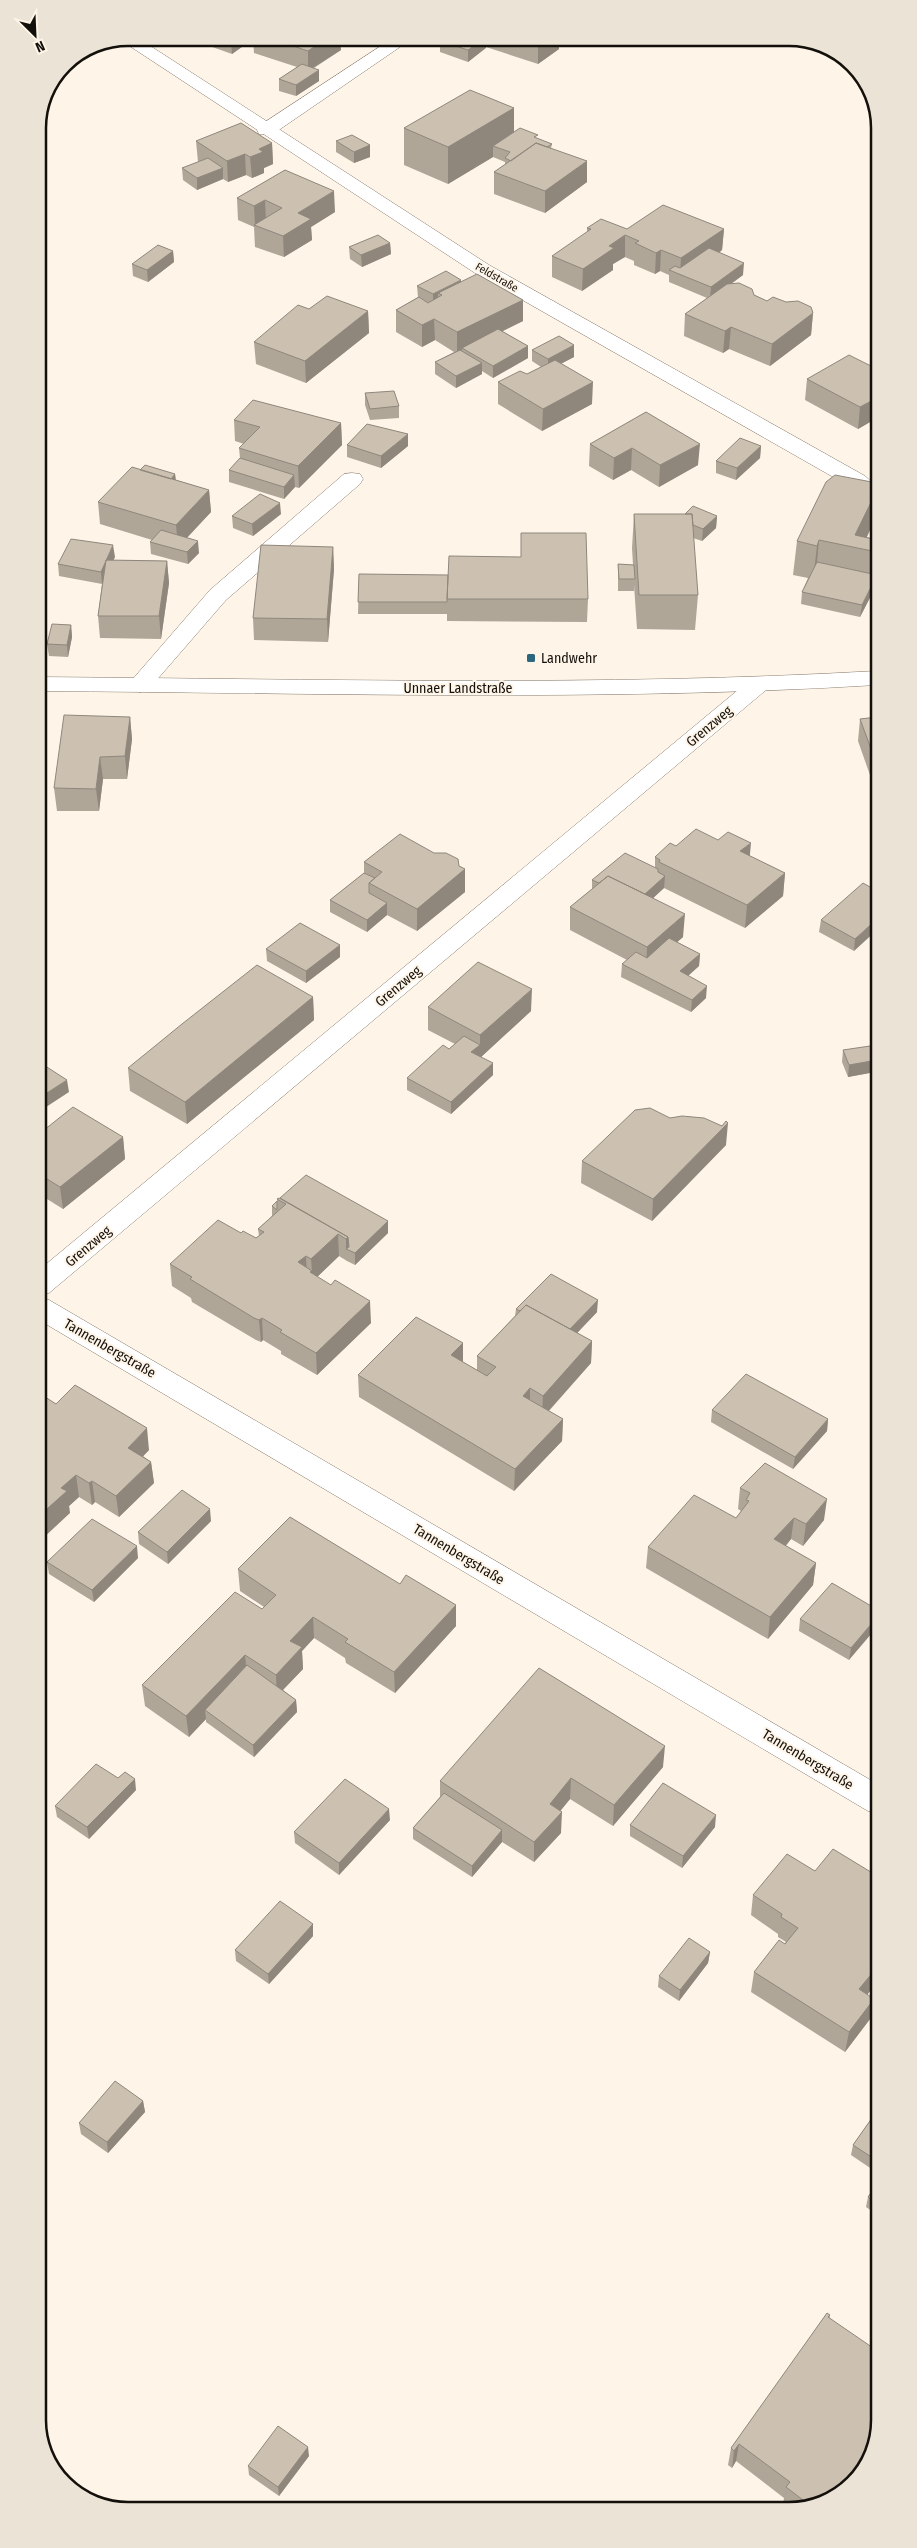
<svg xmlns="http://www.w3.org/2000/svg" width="917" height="2548" font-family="'Fira Sans Condensed',sans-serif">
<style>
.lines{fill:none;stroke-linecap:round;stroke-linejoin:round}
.lane-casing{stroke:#857a6c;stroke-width:1}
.street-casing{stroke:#857a6c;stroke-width:1}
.primary-casing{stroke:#857a6c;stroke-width:1}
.lane{fill:#fff;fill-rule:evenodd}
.street{fill:#fff;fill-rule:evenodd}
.primary{fill:#fff;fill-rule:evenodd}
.wall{fill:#afa698}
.shaded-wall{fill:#8f877c}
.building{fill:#ccc1b1;stroke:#8f877c}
.poi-dot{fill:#2c677f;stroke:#fef5e8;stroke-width:2}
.labels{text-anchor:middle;stroke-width:4;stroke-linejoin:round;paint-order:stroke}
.far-street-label{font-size:11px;fill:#130f0a;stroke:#fef5e8}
.poi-label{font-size:14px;fill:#130f0a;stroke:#fef5e8;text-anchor:start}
.street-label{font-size:14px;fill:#130f0a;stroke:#fef5e8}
.rim{fill:none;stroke:#130f0a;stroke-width:2.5}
</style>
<rect width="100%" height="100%" fill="#fef5e8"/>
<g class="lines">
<!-- lane casing -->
<g class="lane-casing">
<path id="lane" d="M393,38H413L273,134H259L257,130L259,126Z
M352,473L360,474L363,479L360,484L226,600L148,690L140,692L132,690L129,685L132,680L210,590L344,474Z"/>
</g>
<!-- street casing -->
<g class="street-casing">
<path id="street" d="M129,38H138L489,265L865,476L877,487V504L869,503L849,486L475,273L119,39Z
M758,678L766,680L769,685L766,690L49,1293L39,1296V1270L750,680Z
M39,1297L49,1300L879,1785V1814L868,1811L39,1320Z"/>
</g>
<!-- primary casing -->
<g class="primary-casing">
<path id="primary" d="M877,671V685C598,702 318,693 38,691V677C318,679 598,687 877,671Z"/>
</g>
<!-- lane -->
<use href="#lane" class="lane"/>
<!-- street -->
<use href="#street" class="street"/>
<!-- primary -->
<use href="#primary" class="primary"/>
</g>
<!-- wall -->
<path class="wall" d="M200,38H340L341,50L314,68L319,81L296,96L279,91V79L297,67L254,53L253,39L232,54L201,43Z
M445,38H559V49L538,64L486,47L468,62L440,52V41Z
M514,108V132L537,139L552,144L551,148L587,182L545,213L494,194V172L505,165V162L493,157L448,184L404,165V128Z
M196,141L272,143L273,164L264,168V173L252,178L246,175L228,182L223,179L197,190L183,180L182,168L198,162Z
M336,141L370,145V157L354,163L336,152Z
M285,170L335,212L311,227L312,240L284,257L255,247L254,227L238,220L237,198Z
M587,228L627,229H724L722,250L719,253L743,275L731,284L767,301L813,313L811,335L770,366L729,349L723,353L684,336L685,314L707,298L669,282V275L660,271L655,274L634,265V261L625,257L613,264V270L582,291L552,277V256L587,233Z
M390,243L391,254L362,267L350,259L349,247Z
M173,251L174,262L148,282L133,276L132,264Z
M461,280V282L523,300V321L502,331L528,346V358L493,378L482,371V374L456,388L435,374V362L454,352L435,340L422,347L396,332V310L418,297L417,286Z
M309,309L368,311L369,333L306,383L256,364L254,342Z
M532,350L574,357L561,364L592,404L542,431L498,404V382L527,374L541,367L532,361Z
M877,369V418L858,429L805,400L807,379Z
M365,393L399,406V418L370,420L365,405Z
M646,412L698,465L659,487L631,470L613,480L589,466L590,444Z
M234,420L341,423L342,445L299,488L295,487L284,499L229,482V470L240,458L239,448L244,444L235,441Z
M347,445L408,446L381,468L347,457Z
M761,446L760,458L736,480L716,473V461Z
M140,470L175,474L176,480L209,490L211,512L187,538L199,553L188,564L151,554L150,542L152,540L100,524L98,502Z
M877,483L876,517L867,537L877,540V584L860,617L801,604L802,592L808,578L793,575L797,541Z
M281,514L253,536L233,528L232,516Z
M634,514L717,516L716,528L702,541L693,538L698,595L695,630L637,629L634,585V591H618V564L633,565L632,548Z
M333,547L334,569L328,642L254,640L253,618Z
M115,557L113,560L167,561L169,583L161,639L100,638L98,616L102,584L59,576L58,564Z
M359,574L588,599L587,622L447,621V612V614H358Z
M71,625L72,637L68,657L49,656L47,644Z
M130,717L132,739L127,779H103L99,811H57L54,788Z
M877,717V795L858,741L860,719Z
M676,846L750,856L785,873L783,896L745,928L664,888L653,898L683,937L677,942L700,954L699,966L688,976L706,998L691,1012L621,977L622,964L627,960L570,930V907L592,889V880L655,868V857Z
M364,862L459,866L465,869V892L417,931L387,915L367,932L330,912V900L364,873Z
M877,891L854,951L819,932L821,920Z
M340,945V957L306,983L267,961L266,949Z
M313,997L314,1020L187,1124L130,1091L128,1068Z
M428,1007L531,1011L481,1057L493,1075L451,1114L407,1090V1078L449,1049L455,1044L428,1030Z
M843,1050L877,1060L875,1072L848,1077L842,1062Z
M670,1118L722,1126L726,1145L652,1221L581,1183L582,1161Z
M39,1134L123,1137L125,1159L63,1209L39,1194Z
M277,1199L388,1233L355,1265L347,1261L339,1256L317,1277L371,1323L317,1375L281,1354V1351L263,1340L261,1342L256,1340L192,1302L191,1298L172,1286L170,1264L241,1233L256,1238L259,1236L258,1229L272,1216V1206L277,1201Z
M516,1309L597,1312L577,1333L592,1341L591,1363L549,1411L563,1419L562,1441L514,1491L359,1397L358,1375L463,1362L477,1370V1356L515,1316Z
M39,1393L56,1404L149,1450L143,1456L151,1462L154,1483L119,1517L95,1502L92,1505L79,1497L69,1506L70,1513Z
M712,1410L828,1419L827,1431L793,1469L711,1422Z
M740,1488L824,1520L803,1546L791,1539L786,1546L816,1563L813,1585L768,1639L646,1568L648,1547L736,1518L741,1511L738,1509Z
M211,1521L168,1564L139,1544L138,1532Z
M138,1558L94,1602L49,1574L47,1562Z
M238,1569L456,1626L395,1693L346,1663L345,1658L314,1638L302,1651L303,1669L283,1690L296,1700L297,1712L254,1757L206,1722V1719L189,1737L145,1706L142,1685L262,1609L264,1607L240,1591Z
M878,1610L849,1660L799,1631L800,1619Z
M663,1767L613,1826L570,1799L560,1811L561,1833L534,1862L502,1842L472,1877L413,1839V1828L440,1797V1781Z
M136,1790L89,1839L57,1817L55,1806Z
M390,1820L339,1875L295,1843L294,1832Z
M630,1825L715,1827L682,1868L630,1836Z
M815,1871L879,1877V1997L870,1991L867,1995L874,1999L870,2019L845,2052L751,1992L754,1972L786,1942L778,1937V1934L751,1915L753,1895Z
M313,1924V1936L269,1984L236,1961L235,1950Z
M710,1952L708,1963L679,2001L658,1987L659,1976Z
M143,2101L145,2112L108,2153L81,2134L79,2123Z
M879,2108V2174L851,2155L853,2145Z
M879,2181V2216L866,2207L868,2197Z
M830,2315L812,2507H787L783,2504L784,2498L736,2461L732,2468L728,2465L731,2448Z
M309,2456L279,2496L249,2475L248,2466Z"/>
<!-- shaded-wall -->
<path class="shaded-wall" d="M238,38H253V39L232,54L231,42Z
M327,38H340L341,50L308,71V51Z
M485,38H487L486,48L468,62V50Z
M546,38H559V49L538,64V43Z
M319,70V81L296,96V85Z
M514,108V145L493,146V157L448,184V147Z
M272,143L273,164L264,168V173L252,178L250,157L259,149Z
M370,145V157L354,163V152Z
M245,154L246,175L228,182L227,161Z
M587,161V182L545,213V191Z
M223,168V179L197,190V178Z
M334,191L335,212L311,227L312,240L284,257L283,236L298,213Z
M265,200L266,221L255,226L254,206Z
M724,229L722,250L684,276L680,275L681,258Z
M625,235V257L613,264V270L582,291L583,269L609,246Z
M390,243L391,254L362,267L361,255Z
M661,250L660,271L655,274L656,253Z
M173,251L174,262L148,282L147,270Z
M744,263L743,275L710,299L711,287Z
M461,280V292L442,295L438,293V303L433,306V294Z
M523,300V321L465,350L462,348V351L457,354V332Z
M368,311L369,333L306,383L305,361Z
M813,313L811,335L770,366L772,344Z
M434,319L435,340L422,347V325Z
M731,327L729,349L723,353L725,331Z
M574,345V357L548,370V359Z
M528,346V358L493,378V366Z
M482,363V374L456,388V376Z
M593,382L592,404L542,431L543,409Z
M877,398V418L858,429L860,407Z
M341,423L342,445L299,488L298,466Z
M408,434V446L381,468V456Z
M700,444L698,465L659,487L660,465Z
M761,446L760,458L736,480L737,468Z
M632,448L631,470L613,480L614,458Z
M175,474L176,486H164Z
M294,475L295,487L284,499V487Z
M209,490L211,512L178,547L176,525Z
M877,490L876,517L861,549L855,535Z
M280,503L281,514L253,536L252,524Z
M717,516L716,528L702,541L703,529Z
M819,540L816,574L813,580L817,546Z
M198,541L199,553L188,564L187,552Z
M113,545L115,557L102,584L101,572Z
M333,547L334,569L328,642L327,619Z
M167,561L169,583L161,639L159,616Z
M877,572V584L860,617L862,605L877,575Z
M71,625L72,637L68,657L67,645Z
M130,717L132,739L127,779L125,756Z
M100,757L103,779L99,811L96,789Z
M751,843L749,865L740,851Z
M465,869V892L417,931V909Z
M785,873L783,896L745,928L747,905Z
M665,876L664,888L637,913L638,900Z
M387,903V915L367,932V920Z
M685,914L683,937L646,970L647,947Z
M877,919V930L854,951L855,939Z
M340,945V957L306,983V971Z
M700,954L699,966L680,983V971Z
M707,986L706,998L691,1012L692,1000Z
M532,989L531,1011L480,1058V1035Z
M313,997L314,1020L187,1124L185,1102Z
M480,1045V1058L471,1052Z
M877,1060L875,1072L848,1077L849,1065Z
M493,1063V1075L451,1114V1102Z
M67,1080L69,1092L40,1111L39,1098Z
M728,1123L726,1145L652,1221L653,1199Z
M123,1137L125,1159L63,1209L60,1187Z
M388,1221V1233L355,1265V1253Z
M338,1234L339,1256L313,1281L310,1272L312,1271L311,1259Z
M348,1237L349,1250L346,1249V1239Z
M306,1256L307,1278L298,1262Z
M598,1300L597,1312L563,1348V1336Z
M370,1301L371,1323L317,1375L316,1353Z
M262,1318L263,1340L261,1342L259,1320Z
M592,1341L591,1363L542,1418L543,1396Z
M463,1343V1365L451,1355Z
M530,1388V1410L523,1396Z
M563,1419L562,1441L514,1491L515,1469Z
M828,1419L827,1431L793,1469L795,1457Z
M147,1428L149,1450L131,1469L128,1448Z
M151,1462L154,1483L119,1517L116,1496Z
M76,1475L79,1497L69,1506L70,1513L40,1541L39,1516L61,1488Z
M92,1481L95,1502L92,1505L89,1483Z
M827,1499L824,1520L803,1546L806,1524Z
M210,1509L211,1521L168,1564L167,1552Z
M794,1518L791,1539L772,1561L774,1539Z
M137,1546L138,1558L94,1602L92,1590Z
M816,1563L813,1585L768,1639L770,1617Z
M456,1605V1626L395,1693L394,1672Z
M878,1616V1626L849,1660L851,1648Z
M313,1617L314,1638L302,1651L303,1669L277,1696L276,1675L290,1641Z
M245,1655L247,1676L205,1710L206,1719L189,1737L186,1716Z
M296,1700L297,1712L254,1757L253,1745Z
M665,1746L663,1767L613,1826L614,1805Z
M571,1778L570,1799L549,1825L550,1804Z
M135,1779L136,1790L89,1839L87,1827Z
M389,1809L390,1820L339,1875V1863Z
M562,1812L561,1833L534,1862V1842Z
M716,1815L715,1827L682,1868L683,1856Z
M502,1830V1842L472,1877V1866Z
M313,1924V1936L269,1984L268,1974Z
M710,1952L708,1963L679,2001L680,1990Z
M874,1971L870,1991L856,2009L859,1989Z
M874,1999L870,2019L845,2052L849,2032Z
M143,2101L145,2112L108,2153L107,2142Z
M739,2444L736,2461L732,2468L734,2451Z
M308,2447L309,2456L279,2496L278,2487Z"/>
<!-- building -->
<path class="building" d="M218,38H238L231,42Z
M269,38H327L308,51Z
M445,38H485L468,50L440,41Z
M520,38H546L538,43Z
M302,64L319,70L296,85L279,79Z
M470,90L514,108L448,147L404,128Z
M241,123L272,143L259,149L263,152L250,157L245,154L227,161L196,141Z
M520,128L538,135L534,137L552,144L547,147L536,143L511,161L505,158L510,152L493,146Z
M352,135L370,145L354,152L336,141Z
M536,143L587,161L545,191L494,172Z
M208,158L223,168L197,178L182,168Z
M285,170L334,191L298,213L311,219L283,236L254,225L282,208L265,200L254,206L237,198Z
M663,205L724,229L681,258L661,250L656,253L635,243L639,241L625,235L609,246L614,248L583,269L552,256L591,229L587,228L601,219L627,229Z
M378,235L390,243L361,255L349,247Z
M158,245L173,251L147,270L132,264Z
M709,248L744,263L711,287L669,270L675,266L680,268Z
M446,271L461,280L433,294L417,286Z
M477,274L523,300L457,332L434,319L422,325L396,310L419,297L428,303L442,295L438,293Z
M739,283L752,289L754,295L767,301L773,297L786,302L798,301L811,307L813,313L772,344L731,327L725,331L685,314L727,284Z
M327,296L368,311L305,361L254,342L298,305L309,309Z
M498,329L528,346L493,366L462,348Z
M559,336L574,345L548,359L532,350Z
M460,350L482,363L456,376L435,362Z
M849,355L877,369V398L860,407L807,379Z
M555,360L593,382L543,409L498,382L520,371L527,374Z
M394,391L399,406L370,409L365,393Z
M253,400L341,423L298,466L239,448L260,427L234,420Z
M646,412L700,444L660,465L632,448L614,458L590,444Z
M367,424L408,434L381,456L347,445Z
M740,438L761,446L737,468L716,461Z
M240,458L294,475L284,487L229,470Z
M145,465L175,474L171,479L140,470Z
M132,467L209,490L176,525L98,502Z
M835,475L877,483V490L855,535L877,540V552L819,540L817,546L797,541L826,482Z
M260,494L280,503L252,524L232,516Z
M693,506L717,516L703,529L693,525L692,514H685Z
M634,514H692L698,595H639Z
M161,530L198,541L187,552L150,542Z
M521,533H586L588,599H447L449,556L521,557Z
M71,539L113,545L101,572L58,564Z
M261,545L333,547L327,619L253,618Z
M106,560L167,561L159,616H98Z
M817,562L877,575L862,605L802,592Z
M618,564L634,565L635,579H619Z
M359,574L448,575L447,602H358Z
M52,624L71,625L67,645L47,644Z
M64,715L130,717L125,756L100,757L96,789L54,788Z
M877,717V765L860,719Z
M696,829L718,840L728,832L751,843L740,851L785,873L747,905L659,862L660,860L655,857L670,843L676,846Z
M400,834L434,853H446L458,859L459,866L465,869L417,909L369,883L382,872L364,862Z
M625,853L658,869V872L665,876L645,894L608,876L599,883L592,880Z
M364,873L375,878L369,883V893L387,903L367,920L330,900Z
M608,876L685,914L647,947L570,907Z
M863,883L877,891V919L855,939L821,920Z
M300,923L340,945L306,971L266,949Z
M669,938L700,954L680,971L707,986L692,1000L622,964L636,952L647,958Z
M478,962L532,989L480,1035L428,1007Z
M257,965L313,997L185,1102L128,1068L182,1024Z
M464,1036L480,1045L471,1052L493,1063L451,1102L407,1078L443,1045L449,1049Z
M870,1046L877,1060L849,1065L843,1050Z
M39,1062L67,1080L39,1098Z
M73,1107L123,1137L60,1187L39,1174V1134Z
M650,1108L670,1118L682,1116L704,1118L722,1126L726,1121L728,1123L653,1199L582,1161L635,1110Z
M306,1175L388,1221L355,1253L346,1249L349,1247L348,1237L280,1198Z
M279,1198L348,1237L346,1239L338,1234L311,1259L306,1256L298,1262L312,1271L310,1272L331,1285L335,1280L370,1301L316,1353L280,1332L282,1330L262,1318L259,1320L254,1318L190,1279L192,1277L170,1264L218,1220L241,1233L243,1231L256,1238L264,1232L258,1229L286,1204L277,1199Z
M277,1201V1210L272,1206Z
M551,1274L598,1300L570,1329L526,1305L520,1311L516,1309Z
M526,1305L592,1341L543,1396L530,1388L523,1396L563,1419L515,1469L358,1375L416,1317L463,1343L451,1355L487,1376L496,1367L477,1356Z
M746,1374L828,1419L795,1457L712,1410Z
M75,1385L147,1428L128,1448L151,1462L116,1496L92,1481L89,1483L76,1475L61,1488L67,1491L39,1516V1393L56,1404Z
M765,1463L827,1499L806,1524L794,1518L774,1539L816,1563L770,1617L648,1547L694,1495L736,1518L749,1501L746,1500L750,1493L740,1488Z
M182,1490L210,1509L167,1552L138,1532Z
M290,1517L400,1584L406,1575L456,1605L394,1672L345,1642L348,1639L313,1617L290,1641L302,1647L276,1675L245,1655L186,1716L142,1685L235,1592L262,1609L276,1595L238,1569Z
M92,1519L137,1546L92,1590L47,1562Z
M832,1583L878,1610V1616L851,1648L800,1619Z
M247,1665L296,1700L253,1745L205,1710Z
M539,1668L665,1746L614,1805L571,1778L550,1804L562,1812L534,1842L440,1781Z
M96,1764L118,1778L125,1772L135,1779L87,1827L55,1806Z
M345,1779L389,1809L339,1863L294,1832Z
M663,1783L716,1815L683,1856L630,1825Z
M444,1793L502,1830L472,1866L413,1828Z
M833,1849L879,1877V1974L874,1971L859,1989L874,1999L849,2032L754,1972L779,1940L785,1944L798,1928L781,1917L782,1914L753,1895L787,1854L815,1871Z
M280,1901L313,1924L268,1974L235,1950Z
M689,1938L710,1952L680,1990L659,1976Z
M115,2081L143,2101L107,2142L79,2123Z
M879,2108V2162L853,2145Z
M879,2181V2204L868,2197Z
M827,2313L830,2315L828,2317L879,2352L880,2420L860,2475L812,2507L786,2487L790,2482L739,2444L734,2451L731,2448Z
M278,2426L308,2447L278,2487L248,2466Z"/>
<!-- markers -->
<rect class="poi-dot" x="526" y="653" width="10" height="10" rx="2.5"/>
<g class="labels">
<!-- far-street labels -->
<g class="far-street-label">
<text transform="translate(497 277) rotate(30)" y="4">Feldstraße</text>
</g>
<!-- poi labels -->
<g class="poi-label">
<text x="541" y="663">Landwehr</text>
</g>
<!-- street labels -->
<g class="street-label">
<text x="458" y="693">Unnaer Landstraße</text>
<text transform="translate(709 726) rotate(-40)" y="5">Grenzweg</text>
<text transform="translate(398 986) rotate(-40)" y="5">Grenzweg</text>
<text transform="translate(88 1246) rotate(-40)" y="5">Grenzweg</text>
<text transform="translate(110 1348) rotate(30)" y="5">Tannenbergstraße</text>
<text transform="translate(459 1554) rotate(31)" y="5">Tannenbergstraße</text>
<text transform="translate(808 1759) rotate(31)" y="5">Tannenbergstraße</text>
</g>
</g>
<!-- crop -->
<path d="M0 0H917V2548H0ZM128 46H789A82 82 0 0 1 871 128V2420A82 82 0 0 1 789 2502H128A82 82 0 0 1 46 2420V128A82 82 0 0 1 128 46Z" fill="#ebe3d6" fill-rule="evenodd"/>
<path class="rim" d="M128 46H789A82 82 0 0 1 871 128V2420A82 82 0 0 1 789 2502H128A82 82 0 0 1 46 2420V128A82 82 0 0 1 128 46Z"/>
<!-- north arrow -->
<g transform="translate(35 35) rotate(156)" stroke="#fef5e8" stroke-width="4" paint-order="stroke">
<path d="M0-4L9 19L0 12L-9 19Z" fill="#130f0a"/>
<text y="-8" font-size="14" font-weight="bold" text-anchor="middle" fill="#130f0a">N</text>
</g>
</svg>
